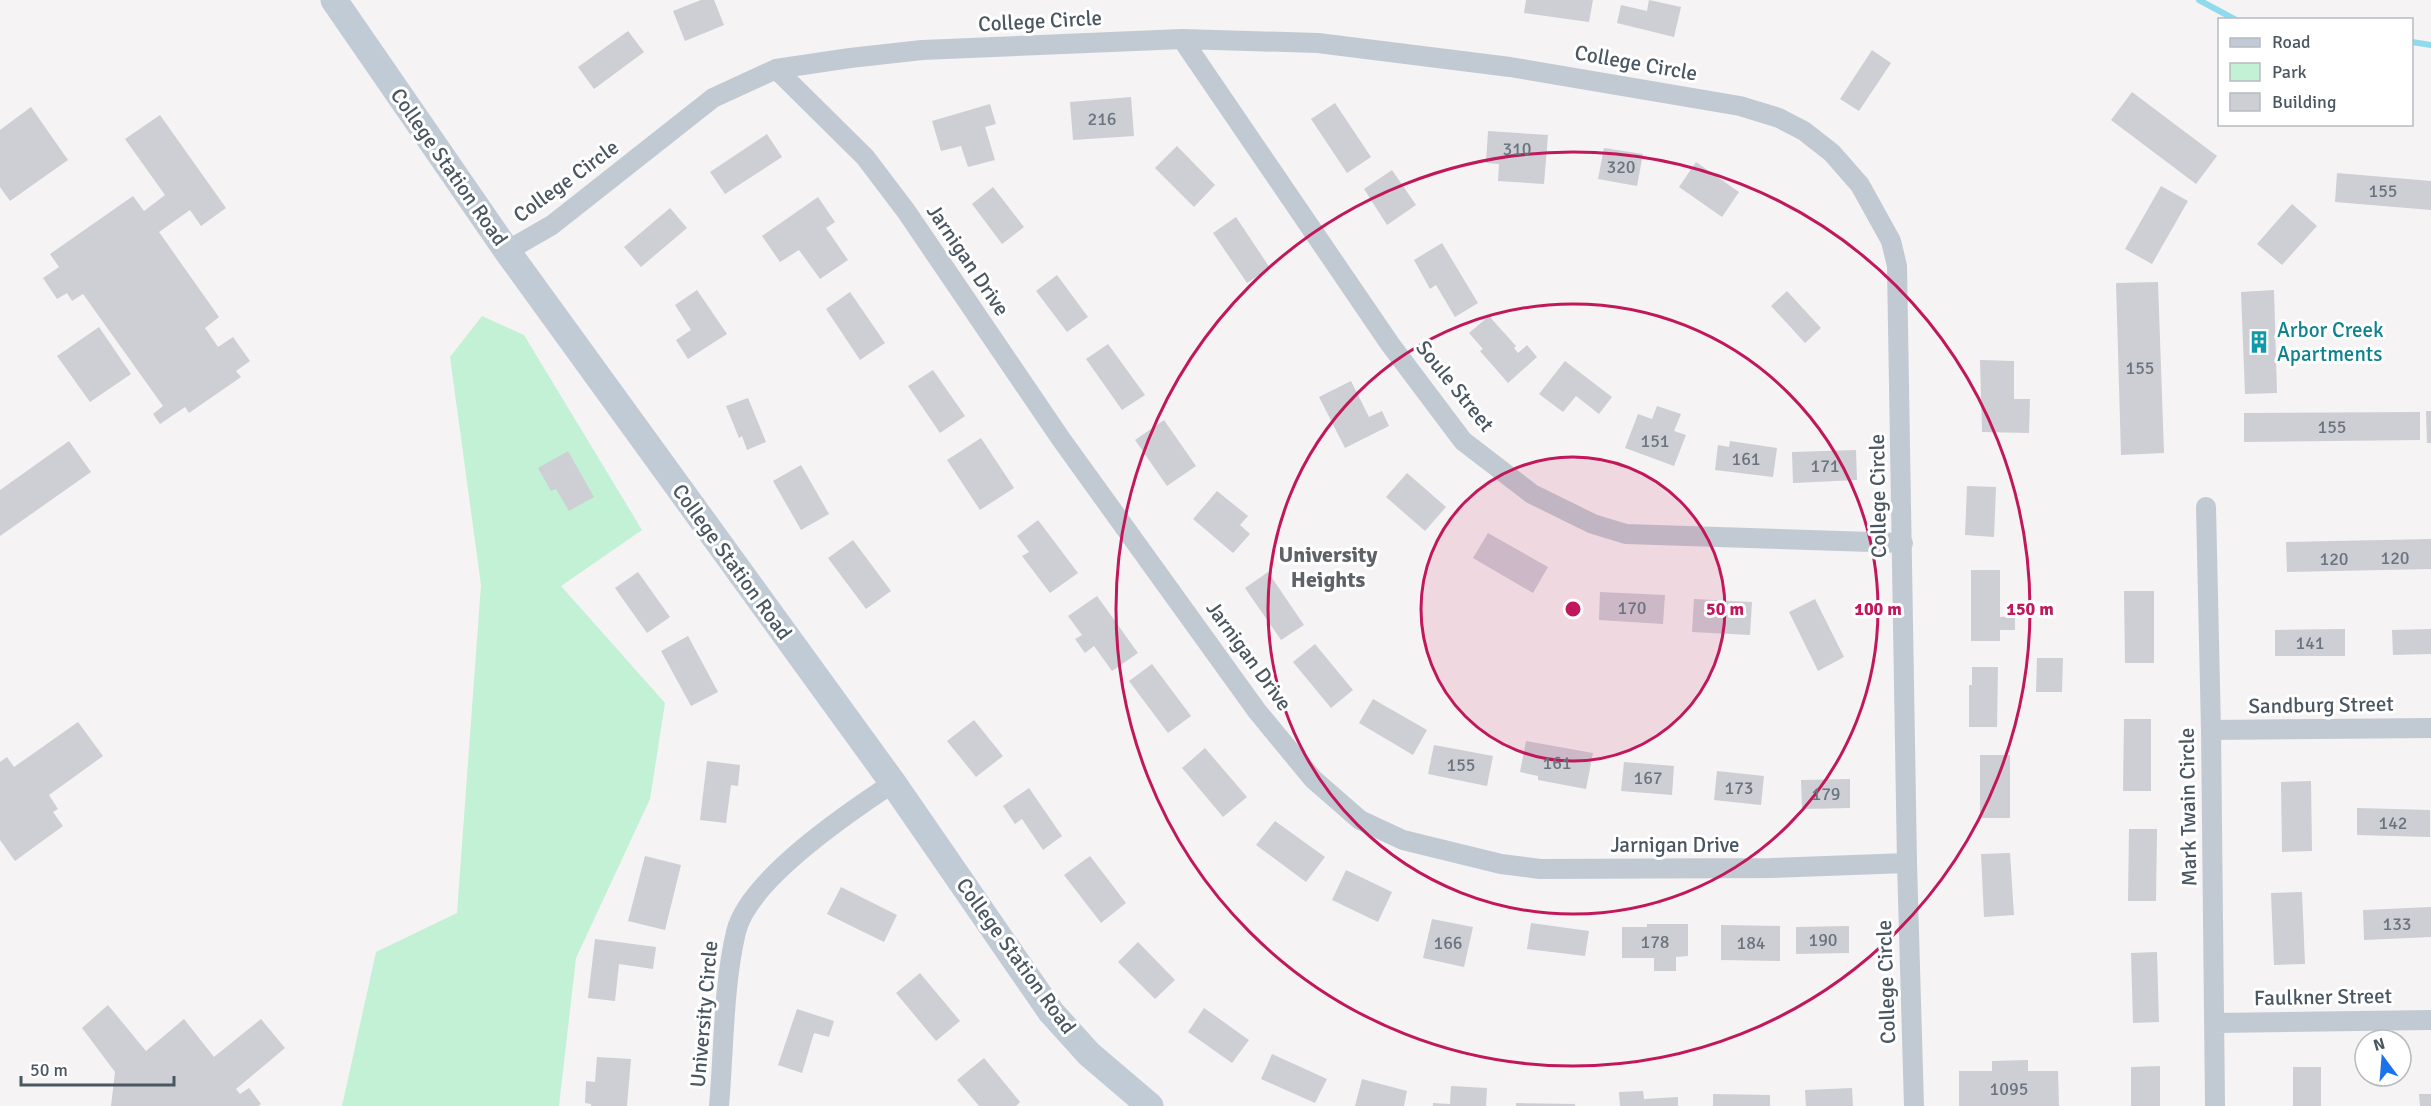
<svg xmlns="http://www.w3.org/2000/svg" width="2431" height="1106" font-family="Signika,sans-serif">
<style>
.green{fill:#c3f1d5}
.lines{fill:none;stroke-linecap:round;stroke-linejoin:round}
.stream{stroke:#90daee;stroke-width:6}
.building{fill:#cdcfd5}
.street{stroke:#c1cad2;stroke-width:20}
.secondary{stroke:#c1cbd6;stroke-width:27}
.ring{fill:none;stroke:#c2185b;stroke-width:3}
.labels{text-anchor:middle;stroke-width:6;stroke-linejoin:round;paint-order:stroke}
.number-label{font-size:18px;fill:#6b747e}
.street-label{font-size:21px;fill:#4a5661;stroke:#fff}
.culture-label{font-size:21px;fill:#0d838f;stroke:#fff;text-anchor:start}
.neighbourhood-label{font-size:22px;font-weight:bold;fill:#5f6368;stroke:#fff}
.centre{fill:#c2185b;stroke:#fff;stroke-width:3}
.ring-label{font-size:18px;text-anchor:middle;font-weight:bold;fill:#c2185b;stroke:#fff;stroke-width:6;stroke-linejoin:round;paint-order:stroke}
</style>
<rect width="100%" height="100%" fill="#f5f3f3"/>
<!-- green -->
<path class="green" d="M482,316L524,335L642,530L561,586L665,703L650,799L576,958L559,1106H342L376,952L457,913L481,585L450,357Z"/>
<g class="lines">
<!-- stream -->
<path class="stream" d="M2199,0L2236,20
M2412,42L2431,45"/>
</g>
<!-- building -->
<path class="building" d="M701,0H714L724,25L685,41L673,11Z
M1526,0H1593L1589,22L1524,13Z
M1649,0L1681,7L1674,37L1617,23L1621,5L1647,11Z
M628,31L644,52L594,89L578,67Z
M1872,50L1891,63L1859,111L1840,99Z
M2132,92L2217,156L2196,184L2111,120Z
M1131,97L1134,136L1073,140L1070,102Z
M1335,103L1371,157L1347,173L1311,119Z
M990,104L996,124L985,127L995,160L968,167L961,146L941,151L932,121Z
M31,107L68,160L10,201L0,187V130Z
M160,115L226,208L201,226L190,210L159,232L219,317L205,328L218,347L233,337L250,361L236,371L241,377L189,413L185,407L160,424L153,414L163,406L83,294L72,301L67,293L57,299L43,278L59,267L50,254L133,196L144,211L165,195L125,139Z
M1488,131L1548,135L1544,184L1498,181L1499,164L1486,163Z
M767,134L782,157L725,194L710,172Z
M1177,146L1215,185L1194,207L1155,168Z
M1604,148L1643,154L1637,186L1598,179Z
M1696,162L1739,192L1722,217L1679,187Z
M1392,170L1416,205L1387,225L1364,189Z
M2337,173L2431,181V210L2335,202Z
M2161,186L2188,201L2152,264L2125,249Z
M993,187L1024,227L1002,244L972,204Z
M818,197L835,222L826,228L848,260L820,279L799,250L780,262L762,236Z
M2292,204L2317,226L2282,265L2257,244Z
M670,208L687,228L641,267L624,247Z
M1236,217L1270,268L1247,283L1213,233Z
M1442,243L1478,303L1455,317L1436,285L1430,289L1414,260Z
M1057,275L1088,317L1067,332L1036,291Z
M2158,282L2164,453L2121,455L2116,283Z
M697,290L727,334L688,359L676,340L691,330L675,305Z
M2274,290L2277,393L2245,394L2241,292Z
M1787,291L1821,328L1805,343L1771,306Z
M850,292L885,343L860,360L826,309Z
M1489,316L1516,346L1514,348L1518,353L1527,345L1537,357L1508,383L1480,351L1483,349L1469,333Z
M99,327L131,374L90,402L57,356Z
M1108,344L1145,395L1122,410L1086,359Z
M1980,360L2014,361V399H2030L2029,433L1982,432Z
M1565,361L1612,397L1599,414L1576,396L1563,412L1539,394Z
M933,370L965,416L940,433L908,386Z
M1351,381L1369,417L1382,411L1389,426L1345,448L1319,397Z
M748,398L766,442L747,450L742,436L739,438L726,406Z
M1657,406L1681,414L1674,431L1686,435L1674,466L1625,448L1638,414L1652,419Z
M2426,411H2431V443H2427Z
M2420,412V440L2244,442V413Z
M1164,420L1196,466L1167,486L1135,440Z
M981,438L1014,488L980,510L947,460Z
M69,441L91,472L0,536V490Z
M1730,441L1777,448L1773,477L1715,470L1718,445L1729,447Z
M1856,450L1857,480L1793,483L1792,452Z
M568,451L594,497L569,511L556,489L551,491L538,468Z
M801,465L829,514L801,530L773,481Z
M1407,473L1446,507L1425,531L1386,497Z
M1967,486L1996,487L1994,537L1965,535Z
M1217,491L1248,516L1240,525L1250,534L1233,553L1193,519Z
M1038,520L1078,573L1050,593L1022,556L1029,552L1017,536Z
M1488,533L1548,567L1533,593L1473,558Z
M2431,539V569L2287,572L2286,542Z
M853,540L891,591L866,609L828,558Z
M1971,570H2000V617L2015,616V630H2000V641H1971Z
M638,572L670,617L647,633L615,588Z
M1268,572L1304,625L1281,640L1245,588Z
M2124,591H2154V663H2125Z
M1600,592L1665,595L1663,624L1599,620Z
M1097,596L1138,653L1112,671L1094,646L1085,653L1075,639L1082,635L1068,616Z
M1694,599L1752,602L1750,635L1692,632Z
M1815,599L1844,657L1818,671L1789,612Z
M2345,629V656H2275V630Z
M2431,629V654L2393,655L2392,630Z
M688,636L718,692L691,706L661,651Z
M1315,644L1353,690L1331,708L1293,662Z
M2037,658H2063L2062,692H2036Z
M1152,664L1191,716L1168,733L1129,681Z
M1972,667H1998L1997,727H1969V685H1972Z
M1373,699L1427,730L1413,755L1359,723Z
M2124,719H2151V791H2123Z
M974,720L1003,756L976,777L947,741Z
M78,722L103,756L49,795L58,809L53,812L63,826L15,861L0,840V762L7,757L14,767Z
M1526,741L1593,753L1586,789L1538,780V776L1520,772Z
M1434,745L1493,756L1487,786L1428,774Z
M1205,748L1247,797L1223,817L1182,768Z
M1980,755H2010V818H1980Z
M707,761L740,765L738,786L731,785L726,823L700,820Z
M1624,762L1674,766L1672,795L1621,791Z
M1717,771L1764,776L1761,805L1714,800Z
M1850,779V808L1802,809L1801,780Z
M2311,781L2312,851L2282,852L2281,782Z
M1029,788L1062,836L1043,850L1022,819L1015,824L1003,806Z
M2357,808L2430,810V837L2357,835Z
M1275,821L1325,857L1306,882L1256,845Z
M2129,829H2157L2156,901H2128Z
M2010,853L2014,915L1984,917L1981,854Z
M645,856L681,865L665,930L628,921Z
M1090,856L1126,903L1101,923L1064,875Z
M1346,870L1392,892L1378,922L1332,900Z
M841,887L897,915L884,942L827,914Z
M2302,892L2305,964L2274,965L2271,893Z
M2431,907V937L2364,940L2363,910Z
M1432,919L1473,927L1464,967L1423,958Z
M1531,923L1589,931L1585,956L1527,949Z
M1647,924H1688V956L1676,957V971H1654V958H1622V927H1647Z
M1721,925L1780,926V961L1721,960Z
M1849,926V953L1796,954V927Z
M595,939L656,947L653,969L619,964L615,1001L588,998Z
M1138,942L1175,980L1155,999L1118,962Z
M2157,952L2159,1022L2133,1023L2131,953Z
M920,973L960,1021L936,1041L896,993Z
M108,1005L146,1051L184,1019L214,1057L261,1019L285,1048L236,1089L240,1094L249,1088L261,1104L258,1106H111L115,1072L82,1028Z
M1204,1008L1249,1040L1232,1063L1188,1032Z
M797,1009L834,1021L829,1037L814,1033L802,1073L778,1065Z
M1272,1054L1327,1079L1315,1103L1261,1079Z
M597,1057L631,1059L627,1106H591V1104L585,1103L586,1081L595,1082Z
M984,1058L1020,1102L1016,1106H979L957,1080Z
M2028,1060V1071H2058L2059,1106H1959V1071H1992V1061Z
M2160,1066V1106H2131V1067Z
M2293,1067H2321V1106H2293Z
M1362,1079L1407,1091L1404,1106H1355Z
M1451,1086L1487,1088L1486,1106H1433V1103L1450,1104Z
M1852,1088L1853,1106H1806L1805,1090Z
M1643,1091L1644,1099L1678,1097V1106H1620L1619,1092Z
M1713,1094L1770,1095V1106H1713Z
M2419,1094H2431V1106H2420Z
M1516,1103L1575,1104V1106H1516Z"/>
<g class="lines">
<!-- street -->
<path class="street" d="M1182,39L1390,344L1463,441L1532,494L1593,524L1626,534L1903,543
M776,69L865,157L906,211L1061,439L1257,711L1313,779L1360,820L1403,840L1501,864L1540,869L1770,868L1907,863
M507,251L552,225L713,98L776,69L850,58L922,50L1182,39L1318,43L1510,67L1740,106L1779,118L1804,131L1832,153L1860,185L1891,241L1897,266L1907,863L1914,1106
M2206,507L2211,730L2215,1106
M2211,730L2431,728
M2215,1023L2431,1020
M719,1106C724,1050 723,987 736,932C748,880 849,812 893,783"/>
<!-- secondary -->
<path class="secondary" d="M334,0L507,251L893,783L1051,1012L1089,1054L1150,1106"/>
</g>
<!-- distance rings -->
<circle cx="1573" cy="609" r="152" fill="#c2185b" fill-opacity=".12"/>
<g class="ring">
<circle cx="1573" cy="609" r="152"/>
<circle cx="1573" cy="609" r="305"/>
<circle cx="1573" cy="609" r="457"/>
</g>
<!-- icons -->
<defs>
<g id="building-bare" transform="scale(1.8)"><path d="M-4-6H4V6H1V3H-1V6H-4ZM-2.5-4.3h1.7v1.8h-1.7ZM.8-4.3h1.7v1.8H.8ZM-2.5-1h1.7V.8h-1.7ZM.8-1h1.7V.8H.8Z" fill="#0f9aa8" stroke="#fff" stroke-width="2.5" paint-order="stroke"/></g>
</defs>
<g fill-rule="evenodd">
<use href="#building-bare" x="2259" y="342"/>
</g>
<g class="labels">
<!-- number labels -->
<g class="number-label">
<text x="1102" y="125">216</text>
<text x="1517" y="155">310</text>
<text x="1621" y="173">320</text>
<text x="2383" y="197">155</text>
<text x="2140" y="374">155</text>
<text x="2332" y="433">155</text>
<text x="1655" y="447">151</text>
<text x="1746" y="465">161</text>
<text x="1825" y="472">171</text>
<text x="2395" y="564">120</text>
<text x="2334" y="565">120</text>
<text x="1632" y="614">170</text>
<text x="2310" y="649">141</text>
<text x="1557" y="769">161</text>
<text x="1461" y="771">155</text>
<text x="1648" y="784">167</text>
<text x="1739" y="794">173</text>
<text x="1826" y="800">179</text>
<text x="2393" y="829">142</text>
<text x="2397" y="930">133</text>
<text x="1823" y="946">190</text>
<text x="1655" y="948">178</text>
<text x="1448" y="949">166</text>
<text x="1751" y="949">184</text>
<text x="2009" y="1095">1095</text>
</g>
<!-- street labels -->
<g class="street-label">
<text transform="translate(1040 21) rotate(-3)" y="7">College Circle</text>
<text transform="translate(1636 63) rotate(10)" y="7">College Circle</text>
<text transform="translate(449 167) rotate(55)" y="7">College Station Road</text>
<text transform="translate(566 181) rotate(-36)" y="7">College Circle</text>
<text transform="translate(968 260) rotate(56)" y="7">Jarnigan Drive</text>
<text transform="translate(1455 386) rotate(51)" y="7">Soule Street</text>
<text transform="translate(1878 496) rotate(-91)" y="7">College Circle</text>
<text transform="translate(732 562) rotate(54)" y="7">College Station Road</text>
<text transform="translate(1249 656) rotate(54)" y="7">Jarnigan Drive</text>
<text transform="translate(2321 705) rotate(-1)" y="7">Sandburg Street</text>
<text transform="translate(2188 807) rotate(-91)" y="7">Mark Twain Circle</text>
<text x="1675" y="852">Jarnigan Drive</text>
<text transform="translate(1016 956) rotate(54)" y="7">College Station Road</text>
<text transform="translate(1886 982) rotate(-92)" y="7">College Circle</text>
<text transform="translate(2323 997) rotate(-1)" y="7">Faulkner Street</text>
<text transform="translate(704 1014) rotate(-85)" y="7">University Circle</text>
</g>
<!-- culture labels -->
<g class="culture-label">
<text x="2277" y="337">Arbor Creek<tspan x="2277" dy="24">Apartments</tspan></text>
</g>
<!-- neighbourhood labels -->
<g class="neighbourhood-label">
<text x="1328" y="562">University<tspan x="1328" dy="25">Heights</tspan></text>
</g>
</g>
<circle cx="1573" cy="609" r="9" class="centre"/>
<g class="ring-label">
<text x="1725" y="615">50 m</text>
<text x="1878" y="615">100 m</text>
<text x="2030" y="615">150 m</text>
</g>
<!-- legend -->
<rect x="2218" y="18" width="195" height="108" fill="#ffffff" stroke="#b7bbc0" stroke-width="1.5"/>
<rect x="2230" y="38" width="30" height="9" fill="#c1cbd6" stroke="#b7bbc0" stroke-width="1.5"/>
<text x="2272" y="48" font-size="18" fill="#4a5661">Road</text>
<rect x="2230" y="63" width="30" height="18" fill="#c3f1d5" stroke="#b7bbc0" stroke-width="1.5"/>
<text x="2272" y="78" font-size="18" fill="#4a5661">Park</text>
<rect x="2230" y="93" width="30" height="18" fill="#cdcfd5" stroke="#b7bbc0" stroke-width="1.5"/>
<text x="2272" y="108" font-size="18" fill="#4a5661">Building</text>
<!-- north arrow -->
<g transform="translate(2383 1058) rotate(344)"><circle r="28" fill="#ffffff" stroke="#b7bbc0" stroke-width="1.5"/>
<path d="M0-4.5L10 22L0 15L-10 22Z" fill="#1a73e8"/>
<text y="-9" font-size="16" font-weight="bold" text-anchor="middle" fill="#4a5661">N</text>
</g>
<!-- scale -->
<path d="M21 1076v9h153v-9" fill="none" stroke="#4a5661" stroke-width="3"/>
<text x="30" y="1076" font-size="18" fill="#4a5661" stroke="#ffffff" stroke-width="4.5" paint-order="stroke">50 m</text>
</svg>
